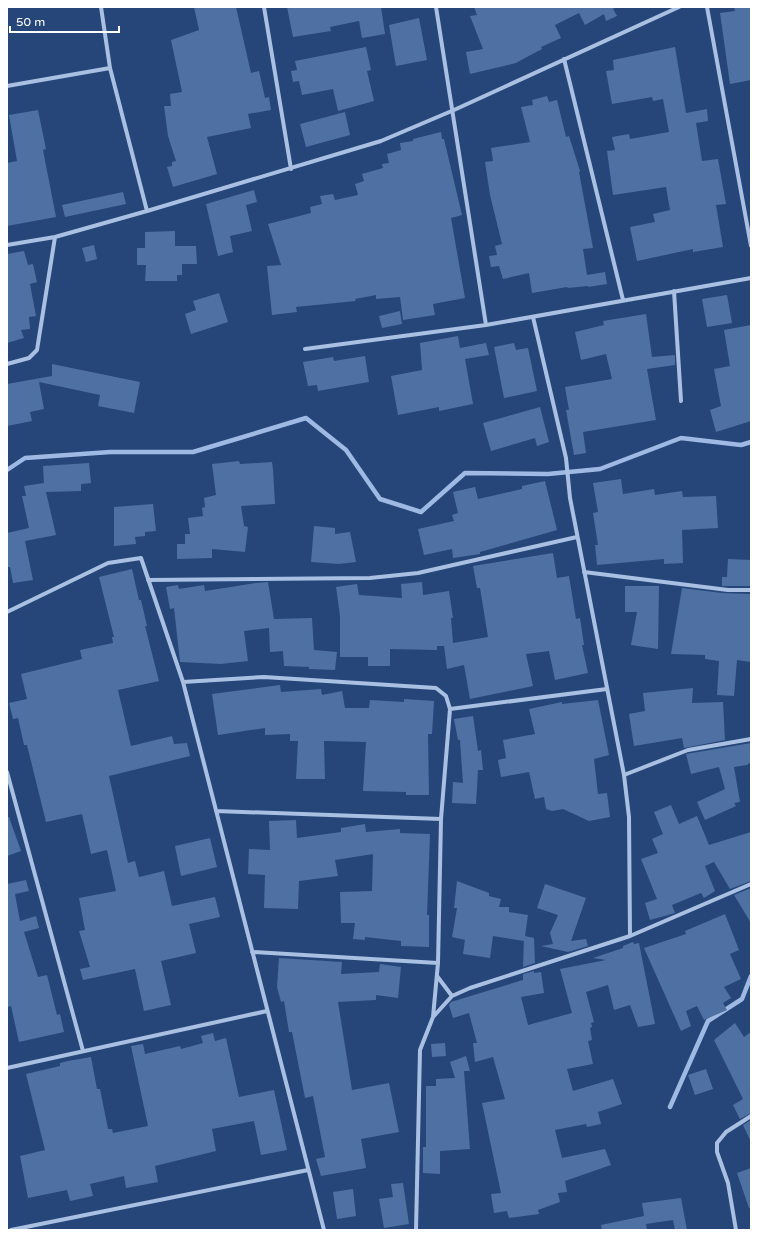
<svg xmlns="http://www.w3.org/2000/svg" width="758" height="1237" font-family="'Varela Round',sans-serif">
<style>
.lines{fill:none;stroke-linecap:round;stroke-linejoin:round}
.stream{stroke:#9ebae4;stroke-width:4.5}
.building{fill:#4f70a3}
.minor{stroke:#a9c0e3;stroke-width:4}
</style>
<rect width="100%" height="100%" fill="#264679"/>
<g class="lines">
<!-- stream -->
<path class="stream" d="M7,470L25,458L110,452H193L306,418L346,450L380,499L421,512L465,473L548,474L600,469L681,438L741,445L751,442
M670,1107L708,1021L742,999L751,976"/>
</g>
<!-- building -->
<path class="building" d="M194,7H236L251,73L259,71L265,98L269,97L271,110L248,114L251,128L207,137L217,174L173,187L167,167L172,166V162L176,161L168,136L164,106H171L170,94L182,92L171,40L199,30Z
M287,7H381L385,34L362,38L359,21L330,27L331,31L293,37Z
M474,7H617L613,9L617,16L606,21L604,14L585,25L579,13L555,25L561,38L541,47L542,49L525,58L516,63L470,74L466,52L483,49L470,16L477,15Z
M734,7H751V80L730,84L720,13L735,11Z
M419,18L427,60L396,66L389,25Z
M366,47L371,70L367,71L374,101L338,111L333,89L302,95L299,81L293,82L291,71L297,70L295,61Z
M675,47L686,113L707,109L708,121L696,123L702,161L718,159L726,204L716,205L723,247L693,252V249L637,261L630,227L655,222L653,214L670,210L666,187L613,195L607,151L615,150L612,137L629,134L630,139L669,132L663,99L653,101L652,97L612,104L606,71L614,70L613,60Z
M547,96L549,102L557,100L566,137L569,136L580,171L579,172L593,248L583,249L587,275L605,272L607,284L588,287V286L568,288L567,287L532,293L529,273L503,279L499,266L491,267L489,256L497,255L495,246L502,244L490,195L485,162L493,161L491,148L530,142L521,107L533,105L532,100Z
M38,110L46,149L43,150L56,217L7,226V163L17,161L9,115Z
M345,112L350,135L306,147L300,124Z
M441,132L442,139H444L462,215L451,218L465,298L433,304L435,315L403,320L400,297L376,299V295L355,299L356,301L296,307L297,312L272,315L267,266L281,265L268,224L311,213L310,207L322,204L320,196L333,194L335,200L358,195L355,184L364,181L362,174L383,168L382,164L389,163L387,154L401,150L400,143L413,141V139Z
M254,190L257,202L246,205L252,231L230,236L233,252L218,256L206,204Z
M123,192L126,204L65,217L62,205Z
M175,231V246H196L197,264H182V275H177V281H145L146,265H137V248H145V232Z
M94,245L97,259L86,262L82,248Z
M24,251L28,265L33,264L37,282L30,284L36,316L29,317L30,329L21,330L24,338L7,343V254Z
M219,293L228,322L191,334L185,314L196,310L193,301Z
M727,295L732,323L707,327L702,299Z
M400,311L402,324L382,328L379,316Z
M646,314L652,357L675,355V365L647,369L656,420L583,432L586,453L574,455L566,410H569L565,387L612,379L606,354L581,360L575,332L604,325L603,321Z
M751,325V421L716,432L710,410L721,406L714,369L730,366L724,330Z
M458,336L460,348L486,343L489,355L465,359L473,404L439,411V407L398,415L391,376L422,370L420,343Z
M514,343L516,350L528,348L537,391L504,398L494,347Z
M365,356L369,382L318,391L317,385L308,386L303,362L333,357L334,361Z
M52,364L140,382L134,413L98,406L100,395L39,382L44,409L30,412L32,421L7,426V384L52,376Z
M540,407L549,442L537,446L535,438L491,451L483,423Z
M239,461L240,464L272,462L273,470L275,504L241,506L244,526L248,527L245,552L212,549V558L177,559V544H185V534H190L188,518L203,516L202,508L205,507L204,498L216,495L212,464Z
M89,463L91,483L81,484V491L46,492L56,535L25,541L33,580L13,583L10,567H7V533L29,528L22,496H26L24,486L44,483V484L43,466Z
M621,479L623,494L654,489L655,495L682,491L683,497L716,496L718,528L682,530L683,563L664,564V559L597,565L595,545H598L593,513L598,512L593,483Z
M545,481L557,530L480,552V554L453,558L452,549L424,555L418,529L454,521L452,515L458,513L453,492L475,487L478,499L522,489V486Z
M153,504L156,531L145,532V536L135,537L136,544L114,546V507Z
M314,526L335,528V534L350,532L356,562L339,564L311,562Z
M553,553L557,578L569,576L576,619L580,618L584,645H582L588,673L555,680L549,651L526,654L533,686L470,699L464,665L447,669L444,646H437V650L390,649V666H368V657H340V616L336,587L357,584L359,595L402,598L401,584L422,582L423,595L449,591L453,618H451L453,643L488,637L480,588H477L473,566Z
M728,559L751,560V586H722V577H727Z
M132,569L139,600H141L147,626H145L159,681L118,690L131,746L172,736L174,744L187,743L190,756L109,776L128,863L135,861L139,877L164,871L172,906L215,897L220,917L189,924L196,953L161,961L171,1005L144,1011L135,969L83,980L80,969L90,967L79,931L85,930L79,898L116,891L107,850L91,854L82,814L46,822L27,745H24L18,718L13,719L9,703L27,699L21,674L82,659L80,650L113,643L112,637H114L99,577Z
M268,582L274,619L312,618L314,650L337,652L335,670L309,669V667L284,666L283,651L270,652L269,628L244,631L248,661L221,664L180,662L174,608L170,609L166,587L178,585L179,589L204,585L205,591L256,583Z
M625,586H659L658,649L631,645L637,612H625Z
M682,588L722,593L751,594V662L737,660L734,696L717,695L719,661L705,659V655L671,654Z
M280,685L281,692L321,689L322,695L342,691L345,708H369L370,700L404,702V699L434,701L432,734H428L429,795H406V792L363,791L366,742L324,741L325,779H296L298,741H290V734L265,735V728L218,735L212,694Z
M693,688L692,703L723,702L725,740L684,748L682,738L634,746L629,714L645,711L643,693Z
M598,700L609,755L594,759L598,794L607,793L610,817L589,821L563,809L552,811L546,809L544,797L535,799L529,772L501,777L498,760L506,758L503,740L535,734L529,709L562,702V704Z
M473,716L478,751L481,750L483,770H478L476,804L452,803L453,782L463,783L460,740H458L454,719Z
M751,743V762L747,765L734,767L740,802L734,803L736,806L705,820L697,802L725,789L719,767L691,774L686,754Z
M671,805L679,824L697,816L709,845L751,832V881L730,889L714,862L705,866L715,891L704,898L701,893L672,905L675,913L650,920L645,903L657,899L641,859L658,853L652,839L663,834L654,812Z
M7,817H9L21,851L7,856Z
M296,820L297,838L341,832V828L365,824L366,832L400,829V833L430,834L427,915H429V947L401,946V941L365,937V940L353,939L355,923H341L340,892L372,891L373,854L335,860L338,876L299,881L298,909L264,908L265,875L248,874L249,849L270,850L269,821Z
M210,838L217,867L181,876L175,846Z
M26,880L29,891L15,894L20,921L36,916L39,928L24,932L38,977L47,975L57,1015L60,1014L64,1032L19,1042L11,1006L7,1007V884Z
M457,881L489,893V896L501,899L499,907H509V912L528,915L525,936L534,938L535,963L523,967L524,937V941L493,936L490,958L463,954L465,940L452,937L457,908H454Z
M545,884L586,898L571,941L586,939L588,946L568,952L541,946L553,944L550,933L558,915L537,908Z
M751,888V923L734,895Z
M725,914L739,950L730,954L741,979L724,987L731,998L723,1003L727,1010L704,1020L697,1006L686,1011L691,1026L681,1031L644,948L686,934L685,931Z
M633,942L634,944L639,943L655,1024L638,1027L630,1005L614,1010L608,985L586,992L594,1022L591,1023L592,1027L590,1028L592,1040L588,1041L593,1064L567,1069L573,1091L613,1079L622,1104L598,1112L601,1124L587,1127L586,1124L555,1130L562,1158L605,1149L611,1165L565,1181L567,1192L558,1193L560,1202L538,1210L539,1214L509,1218L507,1211L494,1213L491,1194L501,1193L482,1103L505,1099L493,1057L475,1062L473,1043H477L469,1013L453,1018L449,1005L451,1002L523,980V974L534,971V973L541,972L544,993L521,997L528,1025L572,1013L560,969L606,960L593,958L623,948V946Z
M279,958L342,962L341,974L379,972L380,964L401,967L398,998L376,995V1000L338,1002L352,1090L389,1083L399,1132L361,1139L366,1168L321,1176L316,1159L325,1157L313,1096L305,1098L292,1032H289L284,1001L281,1002L277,987Z
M735,1023L744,1037L751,1032V1113L740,1119L733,1105L743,1099L714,1040Z
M213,1033L215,1041L226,1038L239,1097L274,1090L287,1150L261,1155L254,1121L212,1129L216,1151L155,1166L158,1182L126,1188L124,1176L90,1184L93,1196L70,1201L67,1190L28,1198L20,1156L45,1150L26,1074L60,1066V1063L68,1061L91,1057L97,1089H100L108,1129H112L113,1133L148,1126L131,1046L143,1044L145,1054L180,1046L181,1049L203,1043L201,1036Z
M445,1043L446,1056L432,1057L431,1044Z
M466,1056L470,1071H464L470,1149L440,1151V1174L423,1173V1147H426V1086H436V1079L455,1078L450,1062Z
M706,1069L713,1089L695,1095L688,1075Z
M751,1120V1142L743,1125Z
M751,1168V1208H749L737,1173Z
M403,1183L409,1224L384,1228L379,1199L393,1197L391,1184Z
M353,1189L356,1216L337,1219L333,1192Z
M681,1198L687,1230H675L673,1220L646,1224L647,1230H602L601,1225L644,1216L642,1203Z"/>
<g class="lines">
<!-- minor -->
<path class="minor" d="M101,7L110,68L147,211
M264,7L291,169
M436,7L486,325
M707,7L751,246
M564,59L623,300
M7,86L110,68
M7,245L55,237L147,211L381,141L454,110L679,7
M674,291L681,401
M533,317L566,458L570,498L624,775L629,817L630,936
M305,349L486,325L751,278
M7,364L29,358L37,350L55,237
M584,572L728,590H751
M148,580L370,578L418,573L577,537
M7,612L108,563L141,558L183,682L324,1230
M183,682L264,677L436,688L446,696L450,709L441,819L438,963L433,1017
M450,709L607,689
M7,772L83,1051
M624,775L688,750L751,739
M216,811L441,819
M252,952L438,963
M437,976L452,996
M7,1068L267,1011
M11,1230L308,1170
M416,1230L420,1050L433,1017L452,996L470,988L630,936L751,884
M736,1230L728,1183L717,1152V1143L726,1132L751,1116"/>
</g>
<!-- border -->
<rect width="758" height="1237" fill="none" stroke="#ffffff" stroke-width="16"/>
<!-- scale -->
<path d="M10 26v6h109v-6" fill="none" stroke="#ffffff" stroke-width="2"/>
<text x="16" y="26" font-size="12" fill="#ffffff" stroke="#264679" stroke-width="3" paint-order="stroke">50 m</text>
</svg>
